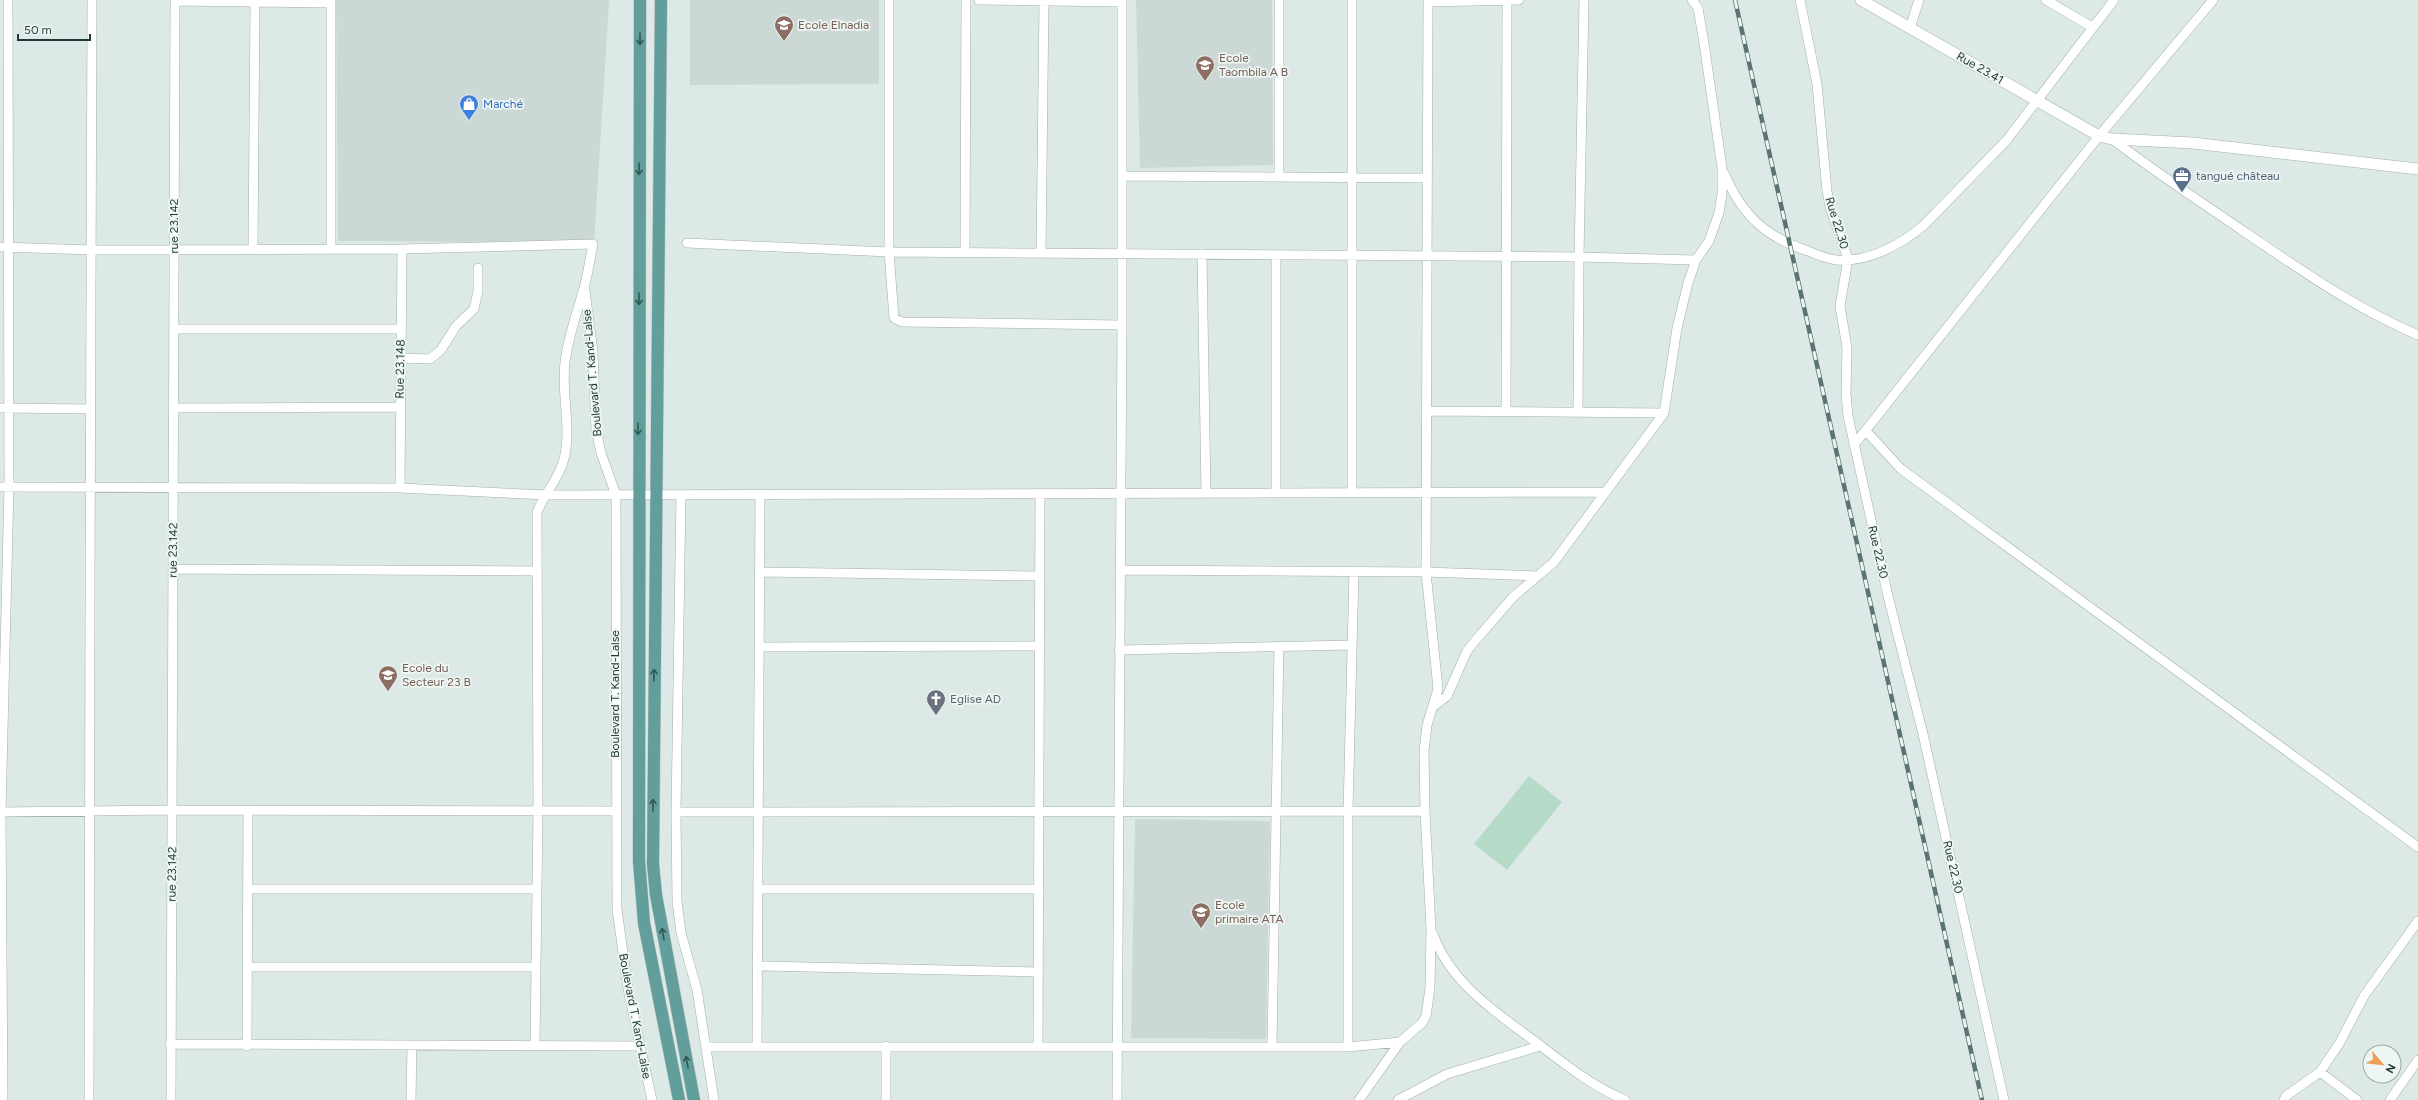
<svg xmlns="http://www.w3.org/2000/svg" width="2418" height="1100" font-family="Figtree,sans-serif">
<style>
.built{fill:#cbd8d5}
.green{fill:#b6dac8}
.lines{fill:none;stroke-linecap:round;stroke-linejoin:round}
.minor-casing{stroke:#a0b0ae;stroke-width:10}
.tertiary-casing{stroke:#a0b0ae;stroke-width:12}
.primary-casing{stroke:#bcc3c3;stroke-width:13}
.minor{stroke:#fff;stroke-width:9}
.tertiary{stroke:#fff;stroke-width:11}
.primary{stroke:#629e9c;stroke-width:12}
.rail-casing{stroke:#597472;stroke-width:4.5}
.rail{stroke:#edf6f3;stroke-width:3;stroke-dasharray:9;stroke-linecap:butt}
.oneway{stroke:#335755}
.labels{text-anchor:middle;stroke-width:3.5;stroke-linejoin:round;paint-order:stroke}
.education-label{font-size:12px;fill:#785e54;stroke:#edf6f3;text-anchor:start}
.street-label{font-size:12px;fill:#1f3836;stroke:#edf6f3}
.shop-label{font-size:12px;fill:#366cbe;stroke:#edf6f3;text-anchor:start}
.service-label{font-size:12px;fill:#4e5e75;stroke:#edf6f3;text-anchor:start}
.worship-label{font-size:12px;fill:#5b616d;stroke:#edf6f3;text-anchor:start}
</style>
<rect width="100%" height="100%" fill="#dde9e6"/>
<!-- built -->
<path class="built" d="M336,0H609L594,243L338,241Z
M690,0H879V84L690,85Z
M1136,0H1272L1273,165L1140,168Z
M1135,819L1270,821L1266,1039L1131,1038Z"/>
<!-- green -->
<path class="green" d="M1529,776L1562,802L1507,870L1474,844Z"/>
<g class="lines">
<!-- minor casing -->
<g class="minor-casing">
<path id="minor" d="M889,0V252L894,318L902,322L1122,325
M979,0L1122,2
M1800,0L1817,84L1827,191L1830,207L1848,259L1840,306L1847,348L1846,394L1848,416L1888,596L1923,734L2004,1100
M2046,0L2092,27
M175,1L331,3
M1428,2L1519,0
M1910,28L1919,0
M2112,139C2155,172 2201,202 2246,233C2301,270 2356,309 2418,335
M1724,173C1742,215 1765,237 1808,251C1817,255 1827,259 1837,260C1869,262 1900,245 1923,226L2006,141L2114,0
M1123,176L1427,178
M1279,176V0
M687,243L889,252L1579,257L1696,260
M0,247L93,250L402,249L593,244C590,258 588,274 584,288C577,313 568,337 565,362C561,395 572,427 564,459C558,482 543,494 537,513L538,811L535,1046
M253,248L255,3
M331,249V0
M965,253L966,0
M1041,253L1044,2
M1202,254L1206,493
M585,291L593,352L596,430L601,453L616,495L617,909L628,989L652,1100
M174,329H401
M400,358L430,359L441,350L456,326L474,309L478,291V268
M0,408L90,409
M173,408L400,407
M1426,411L1664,413
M1506,411L1507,0
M1578,412L1579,257L1584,0
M1866,431L1901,469L2418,847
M1854,445L2099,136L2213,0
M0,487L400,488L547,495L1604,492
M400,488L402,249
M1276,493V255
M1352,493V0
M681,495L676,812L677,901L681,933L697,990L714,1100
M173,569L537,571
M1120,570L1426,572L1537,576
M760,572L1040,576
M760,647L1040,646
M1119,650L1351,645
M1434,706L1447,696L1467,651L1475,641L1513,597L1554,562L1664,413L1677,328L1688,283L1696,260L1709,241L1719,213L1722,194V168L1704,43L1698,8L1692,0
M0,812L172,810L615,811
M676,812L1425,811
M248,889H537
M758,889H1039
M1433,934C1451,985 1500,1015 1541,1046C1567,1066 1594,1087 1625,1100
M757,966L1039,972
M248,967H535
M170,1044L640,1046
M247,1046L248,811
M757,1046L760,495
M1038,1046L1040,493
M706,1047H1348L1400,1042
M1272,1047L1279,646
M1348,1047V811L1354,572
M2320,1072L2357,1100
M3,1100L1,812L9,487L8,0
M89,1100C87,733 93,367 92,0
M171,1100L175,0
M411,1100L412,1046
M886,1100V1046
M1117,1100L1122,325V0
M1359,1100L1400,1042L1422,1023L1426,1016L1430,988L1431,929L1425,811L1424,751L1427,725L1438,689L1426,572L1428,0
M1398,1100L1447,1074L1540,1046
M2284,1100L2286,1096L2320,1072L2339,1044L2364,996L2418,921
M2390,1100L2418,1060"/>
</g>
<!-- tertiary casing -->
<g class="tertiary-casing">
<path id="tertiary" d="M1861,0L2099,136L2112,139L2193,143L2418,169"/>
</g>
<!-- primary casing -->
<g class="primary-casing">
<path id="primary" d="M640,0L639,861L644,923L679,1100
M661,0L653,864L656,895L694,1100"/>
</g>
<!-- minor -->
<use href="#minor" class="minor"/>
<!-- tertiary -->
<use href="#tertiary" class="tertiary"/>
<!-- primary -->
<use href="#primary" class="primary"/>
<!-- rail casing -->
<g class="rail-casing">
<path id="rail" d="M1735,0L1982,1100"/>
</g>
<!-- rail -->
<use href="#rail" class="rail"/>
</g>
<!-- one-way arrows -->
<defs><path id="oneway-shaft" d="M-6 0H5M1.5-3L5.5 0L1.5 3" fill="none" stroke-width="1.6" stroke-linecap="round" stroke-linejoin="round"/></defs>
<g class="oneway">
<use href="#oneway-shaft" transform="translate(640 39) rotate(90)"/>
<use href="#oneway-shaft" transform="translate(639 169) rotate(90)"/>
<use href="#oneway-shaft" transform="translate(639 299) rotate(90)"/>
<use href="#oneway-shaft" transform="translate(638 429) rotate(90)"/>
<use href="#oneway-shaft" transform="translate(654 675) rotate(-89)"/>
<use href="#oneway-shaft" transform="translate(653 805) rotate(-90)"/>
<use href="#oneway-shaft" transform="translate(663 934) rotate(-100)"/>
<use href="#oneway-shaft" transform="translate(687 1062) rotate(-100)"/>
</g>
<!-- icons -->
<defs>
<g id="school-pin" transform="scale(1)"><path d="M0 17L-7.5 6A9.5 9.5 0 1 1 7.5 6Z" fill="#8d6e63" stroke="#edf6f3"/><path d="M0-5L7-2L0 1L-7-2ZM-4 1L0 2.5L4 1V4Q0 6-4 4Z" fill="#fff"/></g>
<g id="shop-pin" transform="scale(1)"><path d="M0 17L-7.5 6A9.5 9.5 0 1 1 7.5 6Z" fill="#3f7fe0" stroke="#edf6f3"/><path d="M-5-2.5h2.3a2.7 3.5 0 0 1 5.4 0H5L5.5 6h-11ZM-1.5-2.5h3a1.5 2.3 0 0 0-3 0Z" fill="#fff"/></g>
<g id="office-pin" transform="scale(1)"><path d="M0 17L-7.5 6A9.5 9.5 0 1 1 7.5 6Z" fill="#5c6f8a" stroke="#edf6f3"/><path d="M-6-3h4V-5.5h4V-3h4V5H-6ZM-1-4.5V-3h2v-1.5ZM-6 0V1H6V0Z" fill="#fff"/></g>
<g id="church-pin" transform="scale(1)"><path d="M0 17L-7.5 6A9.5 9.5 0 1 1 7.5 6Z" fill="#6b7280" stroke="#edf6f3"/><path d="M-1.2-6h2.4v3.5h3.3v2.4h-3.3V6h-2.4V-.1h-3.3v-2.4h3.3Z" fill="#fff"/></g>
</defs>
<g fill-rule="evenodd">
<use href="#school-pin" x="784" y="25"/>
<use href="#school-pin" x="1205" y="65"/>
<use href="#shop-pin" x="469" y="104"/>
<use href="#office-pin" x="2182" y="176"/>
<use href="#school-pin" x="388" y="675"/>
<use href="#church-pin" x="936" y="699"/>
<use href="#school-pin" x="1201" y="912"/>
</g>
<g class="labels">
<!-- education labels -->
<g class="education-label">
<text x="798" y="29">Ecole Elnadia</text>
<text x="1219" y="62">Ecole<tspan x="1219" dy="14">Taombila A B</tspan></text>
<text x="402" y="672">Ecole du<tspan x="402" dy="14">Secteur 23 B</tspan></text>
<text x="1215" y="909">Ecole<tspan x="1215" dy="14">primaire ATA</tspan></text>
</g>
<!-- street labels -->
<g class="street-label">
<text transform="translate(1980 68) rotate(30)" y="4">Rue 23.41</text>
<text transform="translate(1837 223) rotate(73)" y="4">Rue 22.30</text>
<text transform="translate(174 226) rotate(-90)" y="4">rue 23.142</text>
<text transform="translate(400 369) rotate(-89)" y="4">Rue 23.148</text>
<text transform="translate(592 373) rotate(-95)" y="4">Boulevard T. Kand-Lalse</text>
<text transform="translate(173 550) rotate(-89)" y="4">rue 23.142</text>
<text transform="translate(1878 552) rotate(77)" y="4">Rue 22.30</text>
<text transform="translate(615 694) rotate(-90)" y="4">Boulevard T. Kand-Lalse</text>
<text transform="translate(1953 867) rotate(77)" y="4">Rue 22.30</text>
<text transform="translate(172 874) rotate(-89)" y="4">rue 23.142</text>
<text transform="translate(635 1016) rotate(79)" y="4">Boulevard T. Kand-Lalse</text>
</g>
<!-- shop labels -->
<g class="shop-label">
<text x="483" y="108">Marché</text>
</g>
<!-- service labels -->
<g class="service-label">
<text x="2196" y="180">tangué château</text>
</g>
<!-- worship labels -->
<g class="worship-label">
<text x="950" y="703">Eglise AD</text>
</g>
</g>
<!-- north arrow -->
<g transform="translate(2382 1064) rotate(118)"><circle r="19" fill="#edf6f3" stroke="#9baaa7"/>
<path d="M0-3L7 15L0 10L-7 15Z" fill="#ef9d55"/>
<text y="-6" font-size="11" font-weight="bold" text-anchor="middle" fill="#1f3836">N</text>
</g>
<!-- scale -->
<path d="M18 34v6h72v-6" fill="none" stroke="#1f3836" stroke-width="2"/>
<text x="24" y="34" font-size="12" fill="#1f3836" stroke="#edf6f3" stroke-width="3" paint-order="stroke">50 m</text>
</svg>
